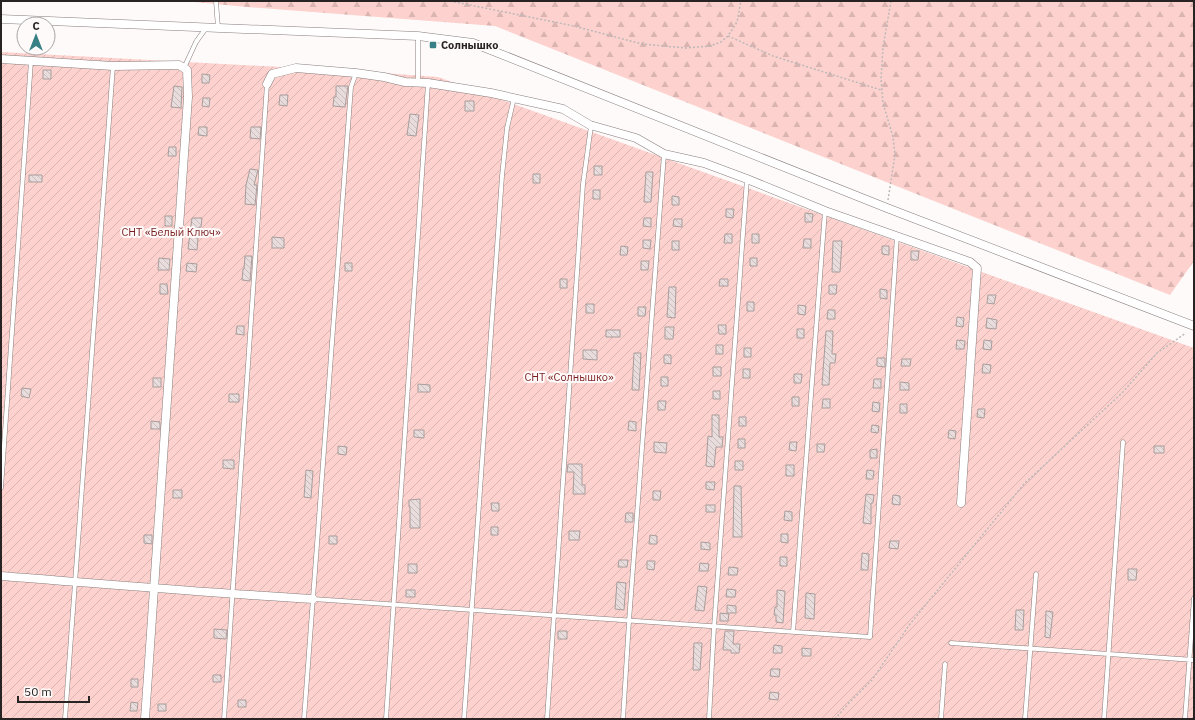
<svg xmlns="http://www.w3.org/2000/svg" width="1195" height="720" font-family="'IBM Plex Sans',sans-serif">
<style>
.forest{fill:url(#forest-firs)}
.garden{fill:url(#garden-furrows)}
.building{fill:url(#building-back-hatch);stroke:#a89d9c}
.lines{fill:none;stroke-linecap:round;stroke-linejoin:round}
.service-casing{stroke:#877d7c;stroke-width:5}
.minor-casing{stroke:#877d7c;stroke-width:9}
.path{stroke:#bcb8b8;stroke-width:1.5;stroke-dasharray:2 2;stroke-linecap:butt}
.service{stroke:#fff;stroke-width:4}
.minor{stroke:#fff;stroke-width:8}
.poi-dot{fill:#378085;stroke:#fefaf9;stroke-width:1.5}
.labels{text-anchor:middle;stroke-width:4;stroke-linejoin:round;paint-order:stroke}
.poi-label{font-size:11px;font-weight:bold;fill:#282424;stroke:#fefaf9;text-anchor:start}
.park-label{font-size:11px;fill:#7b1f21;stroke:#fefaf9}
</style>
<defs>
<pattern id="forest-firs" width="22" height="20" patternUnits="userSpaceOnUse"><rect width="22" height="20" fill="#fdd2ce"/><path d="M5 1l3.5 6h-7zM16 11l3.5 6h-7z" fill="#d9b4b1"/></pattern>
<pattern id="garden-furrows" width="10" height="10" patternUnits="userSpaceOnUse"><rect width="10" height="10" fill="#fdd2ce"/><path d="M-1 1l2-2M0 10L10 0M9 11l2-2" fill="none" stroke="#d9b4b1"/></pattern>
<pattern id="building-back-hatch" width="6" height="6" patternUnits="userSpaceOnUse"><rect width="6" height="6" fill="#e8dddc"/><path d="M-1 5l2 2M0 0l6 6M5-1l2 2" fill="none" stroke="#c7bebd"/></pattern>
</defs>
<rect width="100%" height="100%" fill="#fefaf9"/>
<!-- forest -->
<path class="forest" d="M184,1H1194V261L1170,295L495,26L247,7Z"/>
<!-- garden -->
<path class="garden" d="M1,52L356,71L438,77L1194,348V719H1Z"/>
<!-- building -->
<path class="building" d="M43,70H51V79H43Z
M202,74L210,75L209,83H202Z
M174,86L182,87L181,108L171,107Z
M336,86H348L345,107L333,106L334,97H336Z
M280,95H288L287,106L279,105Z
M203,98H210L209,107L202,106Z
M465,101H474V111H465Z
M410,114L419,115L416,136L407,135Z
M199,127H207V136L198,135Z
M251,127H261L260,139L250,138Z
M169,147H176V156H168Z
M594,166H602V175H594Z
M250,169L258,170L254,185H257L255,205L245,204L246,185Z
M646,172H653L651,202H644Z
M533,174H540V183H533Z
M29,175H42V182H29Z
M593,190H600V199H593Z
M672,196L679,197V205H672Z
M726,209H734L733,218L726,217Z
M805,213L813,214L812,222H805Z
M165,216H172V226H165Z
M192,218H202L201,227H199L197,250L188,249Z
M644,218H651V227L643,226Z
M674,219H682V227L673,226Z
M725,234H732V243H724Z
M752,234H759V243H752Z
M272,237L284,238V248H272Z
M804,239H811V248H803Z
M643,240H651L650,249L643,248Z
M672,241H679V250H672Z
M833,241H842L840,272H832Z
M621,246L628,247L627,255H620Z
M882,246H889V255L882,254Z
M911,251H919L918,260H911Z
M245,256H252L250,281L242,280L243,269H244Z
M159,258L170,259L169,270H158Z
M750,258H757V266H750Z
M641,261H649L648,270H641Z
M187,263L197,264L196,272L186,271Z
M345,263H352V271H345Z
M560,279H567V288H560Z
M720,279H728V286H719Z
M160,284H167L168,294H160Z
M829,285H837L836,294H829Z
M669,287H676L675,318L667,317Z
M880,289L887,290V299L880,298Z
M988,295H996L994,304L987,303Z
M747,302H754V311H747Z
M586,304H594V313H586Z
M798,305L806,306L805,315L798,314Z
M638,307H646L645,316H638Z
M828,310H835V319H827Z
M957,317L964,318L963,327L956,326Z
M987,318L997,320L996,329L986,328Z
M718,325H726V334H719Z
M237,326H244V335L236,334Z
M665,327H674L673,339H665Z
M797,329H804V338H797Z
M606,330H620V337H606Z
M826,331H833L832,354H836L835,363H830L829,385H822Z
M957,340L965,341L964,349H956Z
M984,340L992,341L991,350L983,349Z
M716,345H723V354H716Z
M744,348H751V357H744Z
M583,350H597V360L583,359Z
M634,353H641L639,390H632Z
M664,355H671V364L664,363Z
M877,358H885V367L877,366Z
M902,359H911L910,366H901Z
M983,364L991,365L990,373H982Z
M713,367H721V376H713Z
M743,369H750V378H743Z
M794,374H802L801,383H794Z
M661,377H668V386H661Z
M153,378H161V387H153Z
M874,379H881V388H873Z
M900,382L909,383V390H900Z
M418,384L430,385V392H418Z
M22,388L31,389L29,398L21,396Z
M713,391H720V399H713Z
M229,394H239V402H229Z
M792,397H799V406H792Z
M823,399H830V408H822Z
M658,401H666L665,410H658Z
M873,402L880,403L879,412L872,411Z
M900,404H907V413H900Z
M978,409H985L984,418L977,417Z
M712,415H719V437H723L722,447H716L714,467L706,466L708,436L712,437Z
M739,417H746V426H739Z
M151,421L160,422V429H151Z
M629,421L636,422V431L628,430Z
M872,425L879,426L878,433L871,432Z
M414,430H424V438L414,437Z
M949,430L956,431L955,439L948,438Z
M738,439H745V448H738Z
M654,442L667,443L666,453L654,452Z
M790,442H797L796,451L789,450Z
M817,444H825L824,452H817Z
M338,446L347,447L346,455L338,454Z
M1154,446H1164V453H1154Z
M877,449V458H870V450Z
M223,460H234V469L223,468Z
M735,461H743V470H735Z
M568,464H582V485H585V494H573L574,472H567Z
M786,465H794V476H786Z
M306,470L313,471L311,498L304,497Z
M867,470L874,471L873,479H866Z
M706,482H715L714,490L706,489Z
M734,486H741L742,537H733Z
M173,490H182V498H173Z
M653,491H661L660,500H653Z
M866,494L874,495L873,503H871V524L863,523Z
M893,495L900,496V505L892,504Z
M420,499V528H410V507H409V500Z
M491,503H499V511H492Z
M706,505H715V512H706Z
M785,511L792,512V521L784,520Z
M626,513H633V522H625Z
M491,527H498V535H491Z
M569,531H580L579,540H569Z
M781,534H788V543L781,542Z
M144,535H152V544L144,543Z
M650,535L657,536V544H649Z
M329,536H337V544H329Z
M890,541H899L898,549L889,548Z
M701,542L710,543V550L701,549Z
M862,553L869,554L868,570H861Z
M780,557H787V566H780Z
M619,560H628L627,567H618Z
M647,561H655L654,570L647,569Z
M700,563L709,564L708,571H699Z
M408,564H417V573H408Z
M729,567L738,568L737,575H728Z
M1128,569H1137L1136,580H1128Z
M617,582L626,583L624,610L615,609Z
M698,586L707,587L704,611L695,610Z
M727,589L736,590L735,597H726Z
M406,590H415V597H406Z
M777,590L785,591L783,623L776,622V615H774L775,607H777Z
M806,593L815,594L814,619L805,618Z
M727,605L736,606V613H727Z
M1016,610H1024L1023,630H1015Z
M1046,611L1053,612L1050,638L1045,637Z
M720,613L729,614L728,621H720Z
M214,629L227,630L226,639L214,638Z
M558,631H567V639H558Z
M725,631H734L733,644H740L739,653H731V650H723Z
M694,643H702L700,670H693Z
M774,645L782,646V653H773Z
M802,648L811,649V656H802Z
M771,669H780L779,677L770,676Z
M213,675H221V682H213Z
M131,679H138V687H131Z
M770,692L779,693L778,700L769,699Z
M238,700H246V707H238Z
M131,702L138,703L137,711H130Z
M158,704H166V711H158Z"/>
<g class="lines">
<!-- service casing -->
<g class="service-casing">
<path id="service" d="M216,1L218,28
M418,36V83
M184,68L196,42L206,28
M1,488L31,61
M313,599L870,637L897,236
M793,632L825,211
M951,643L1194,660
M65,719L113,66
M224,719L267,84
M304,719L351,87L356,73
M386,719L428,83
M464,719L502,176L507,128L514,98
M547,719L583,184L591,126
M623,719L629,621L664,154
M709,719L714,627L747,179
M941,719L945,664
M1025,719L1036,574
M1104,719L1123,442
M1185,719L1194,598"/>
</g>
<!-- minor casing -->
<g class="minor-casing">
<path id="minor" d="M1,19L418,36L473,43L887,208L1194,326
M1,59L113,66L179,65L187,70L188,97L145,719
M267,84L272,74L296,68L356,73L384,77L405,82L428,83L491,93L563,109L590,125L636,138L664,154L704,163L747,179L825,211L970,262L977,268L961,503
M1,576C105,584 209,593 313,599"/>
</g>
<!-- path -->
<path class="path" d="M450,1L574,26L642,44L686,48L710,46L721,42L728,36L737,22L741,1
M728,36L773,56L881,90
M888,200L895,155L893,137L883,103L881,79L883,47L891,1
M835,719L848,704L872,680L910,624L1024,484L1123,392L1157,353L1186,333"/>
<!-- service -->
<use href="#service" class="service"/>
<!-- minor -->
<use href="#minor" class="minor"/>
</g>
<!-- markers -->
<rect class="poi-dot" x="429" y="41" width="8" height="8" rx="2"/>
<g class="labels">
<!-- poi labels -->
<g class="poi-label">
<text x="441" y="49">Солнышко</text>
</g>
<!-- park labels -->
<g class="park-label">
<text x="171" y="236">СНТ «Белый Ключ»</text>
<text x="569" y="381">СНТ «Солнышко»</text>
</g>
</g>
<!-- border -->
<rect width="1195" height="720" fill="none" stroke="#282424" stroke-width="4"/>
<!-- north arrow -->
<g transform="translate(36 36)"><circle r="19" fill="#fefaf9" stroke="#a8a4a4"/>
<path d="M0-3L7 15L0 10L-7 15Z" fill="#378085"/>
<text y="-6" font-size="11" font-weight="bold" text-anchor="middle" fill="#282424">С</text>
</g>
<!-- scale -->
<path d="M18 696v6h71v-6" fill="none" stroke="#282424" stroke-width="2"/>
<text x="24" y="696" font-size="12" fill="#282424" stroke="#fefaf9" stroke-width="3" paint-order="stroke">50 m</text>
</svg>
